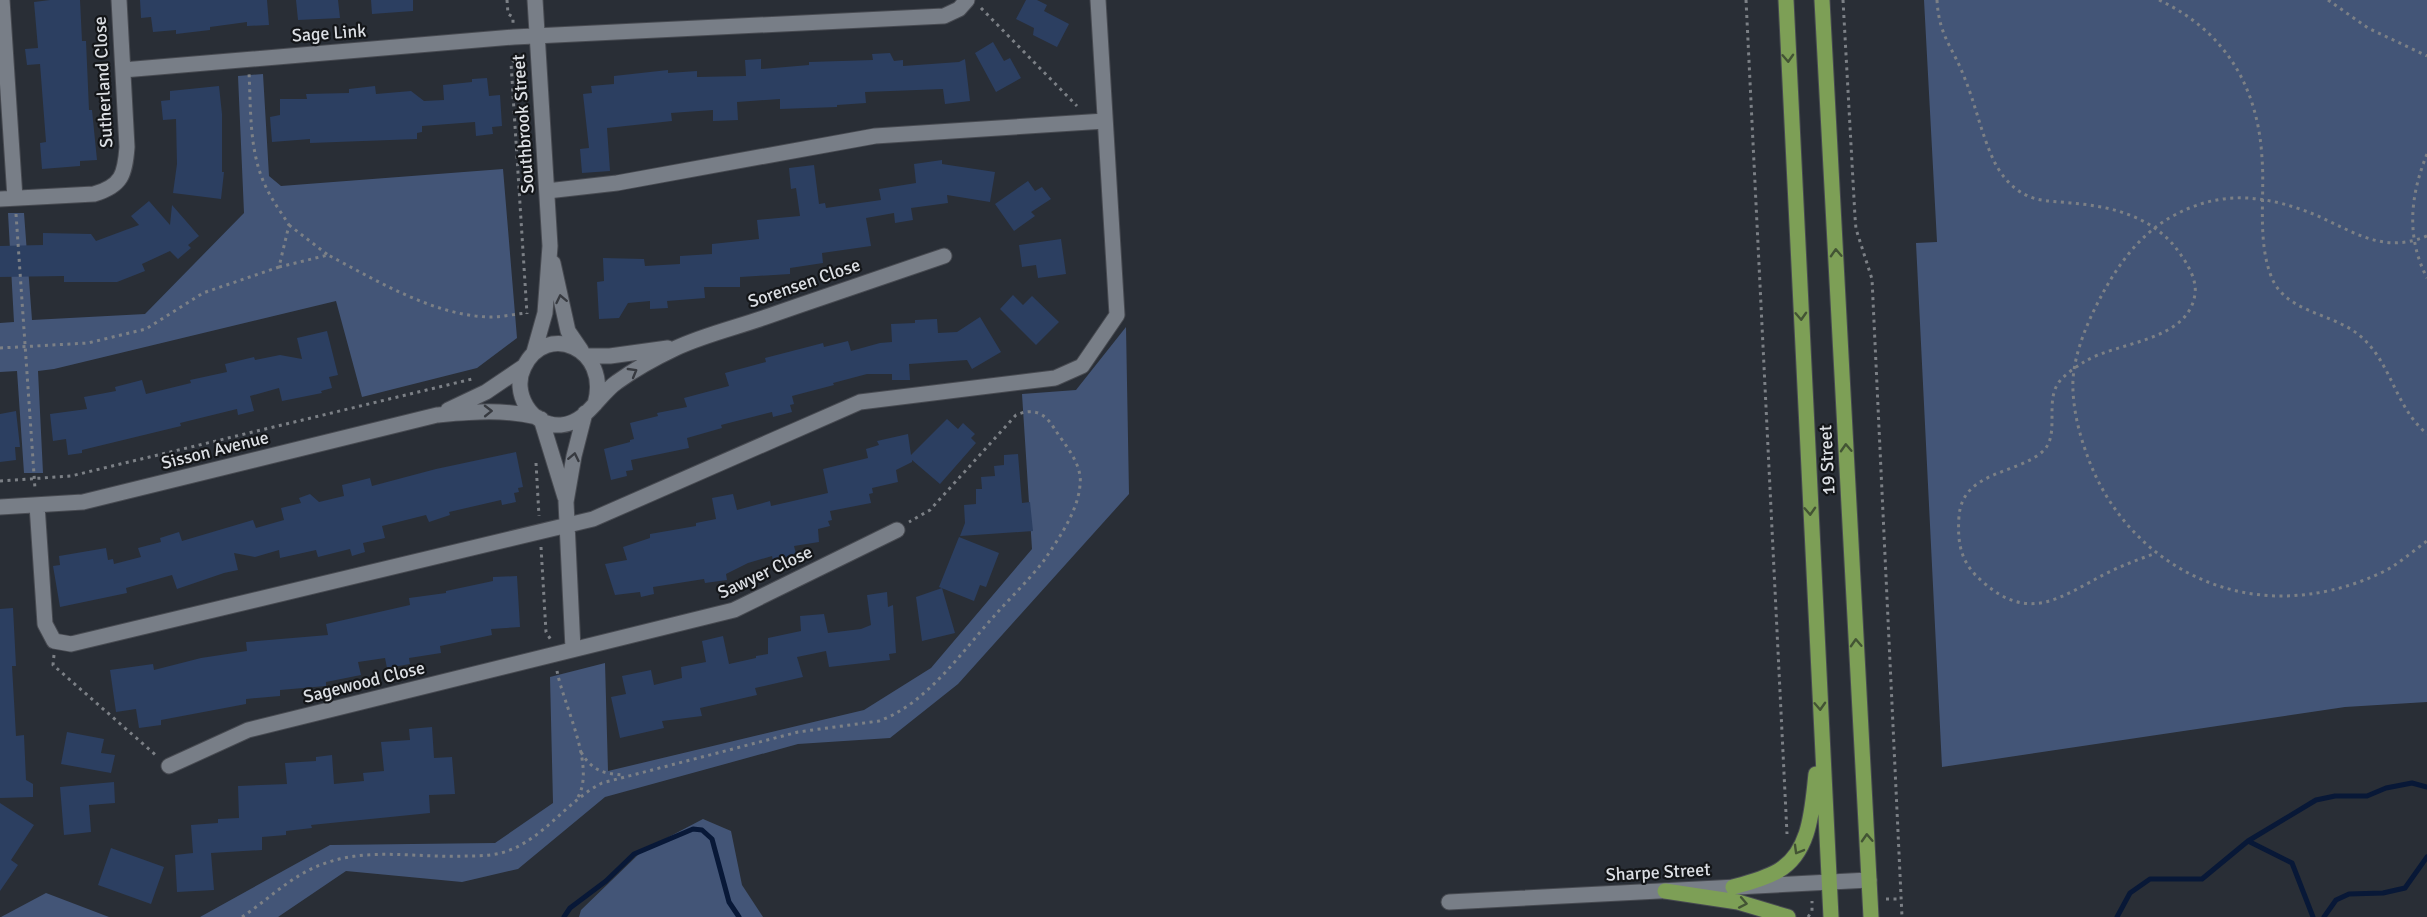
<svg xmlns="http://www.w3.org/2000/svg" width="2427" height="917" font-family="Signika,sans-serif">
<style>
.green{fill:#435577}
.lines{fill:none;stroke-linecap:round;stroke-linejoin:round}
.stream{stroke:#081837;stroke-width:5}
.building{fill:#2c3f61}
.minor-casing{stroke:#474a51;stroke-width:17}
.major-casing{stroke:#474a51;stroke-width:17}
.path{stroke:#7c8086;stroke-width:3;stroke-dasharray:3 4.5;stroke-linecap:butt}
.minor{stroke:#787e87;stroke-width:15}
.major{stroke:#7d9f56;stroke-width:15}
.oneway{stroke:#435434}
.oneway2{stroke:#373a40}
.labels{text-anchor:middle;stroke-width:4.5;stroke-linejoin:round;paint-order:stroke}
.street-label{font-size:18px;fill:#dcdfe4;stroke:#141619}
</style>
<rect width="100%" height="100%" fill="#292e36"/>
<!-- green -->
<path class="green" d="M1924,0H2427V702L2345,707L1942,767L1916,243L1937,242Z
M263,74L269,176L281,186L503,169L517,338L477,368L362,397L336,301L54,369L38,371L43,473H24L17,371L0,372V323L14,322L8,213H24L32,320L145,314L244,213L238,76Z
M1126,327L1129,494L958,684L890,738L798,744L605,797L518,869L462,882L346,871L278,917H200L330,845L495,843L553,803L550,677L605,663L608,771L864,710L931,668L1032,549L1022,394L1076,390Z
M703,819L731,831L742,885L763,917H579L581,910L642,851Z
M46,893L109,917H1Z"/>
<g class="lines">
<!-- stream -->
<path class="stream" d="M2248,841L2292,863L2313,917
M564,917L570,908L606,881L634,854L693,829L702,830L712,839L729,902L739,917
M2117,917L2130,893L2150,879H2202L2248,841L2316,800L2335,796H2367L2386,788L2412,783L2427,787
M2324,917L2336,900L2349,894L2383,893L2405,888L2427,857"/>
</g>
<!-- building -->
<path class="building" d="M50,0H80L82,41H86L89,110H92L97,160L80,161V166L42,169L40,143L46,142L40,64L27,65L25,49L38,48L34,2Z
M140,0H267L269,25L247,26V22L210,27V30L176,34V30L153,32L151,17L141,18Z
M296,0H338L340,18L298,20Z
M371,0H413V11L372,14Z
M1026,0H1037L1047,5L1044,11L1069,24L1057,47L1033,35L1034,28L1016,19Z
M993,42L1004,61L1010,58L1021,78L996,92L975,53Z
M890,53L894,61L903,60V66L959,62L965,59L970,101L945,104L943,89L865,92L866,103L837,105V107L780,109V99L737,102L738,120L713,121V110L671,113L672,121L607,128L610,171L582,173L580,149L589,148L583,94L592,93L591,86L614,84V76L668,70V73L697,71V77L746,76L745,60L761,59V69L809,65V62L873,60L872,54Z
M487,78L489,96L500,95L502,126L492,127L493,134L476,136L475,122L422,126V132L417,133V139L310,143V139L272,142L270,117L280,115V99H307L306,94L349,93V89L375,86L376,94L411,91L424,101L444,100L443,85L472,82V79Z
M219,86L222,114V172H224L221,199L173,193L177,164L176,119L163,120L161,101L170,100V91Z
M942,160V164L995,172L990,202L947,195L948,203L911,208L913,220L895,223L894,213L866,218L871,246L822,253L823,263L790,268V274L740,277V287H704L705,298L667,301L668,308L650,309V301L628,303L619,318L599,319L597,282L604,281L603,258L644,259L645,266L680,264V256L712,254V244L759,239L757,220L800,216L796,188L791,189L789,168L814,165L819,204L825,203L826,208L881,200L879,189L916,183L914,164Z
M1028,181L1035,191L1042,187L1051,199L1031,212L1035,216L1014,231L995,204Z
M149,201L170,225L172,205L199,236L188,245L191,248L178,259L170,251L142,264L145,271L117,282H64V276L0,277V246L43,245V233L91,234L96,241L139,225L131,216Z
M1061,239L1066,274L1038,278L1036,265L1022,267L1019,245Z
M1013,295L1023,305L1032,296L1059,322L1036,345L1000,309Z
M980,317L1001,352L972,369L967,360L909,364L910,380H892V374H867L833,383L834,385L792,396L794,404L790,405L792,412L773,417L772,412L721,425L722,428L687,438L689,448L631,460L633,470L626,471L627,476L611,480L604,449L630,442V440L634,439L630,423L658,416L657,413L687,407L684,398L729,386L725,373L766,362L765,358L823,343L824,347L848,341L851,351L880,343L892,342L891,324L915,323V320L937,319L938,333L957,332Z
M327,331L338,375L329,377L332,388L321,391L322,393L282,401L279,388L250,396L254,411L238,415L237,409L180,423L181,426L82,450V453L68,455L66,439L53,441L50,414L87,409L84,397L116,391L115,387L142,380L146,394L191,383L190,380L227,372L225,364L254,357L255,360L280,355L302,359L297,338Z
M16,411L20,447H15L16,460L0,462V414Z
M947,419L958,429L963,423L975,434L971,438L976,443L940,484L912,460V462L896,470L898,482L872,488L873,493L869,494L871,503L830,511L832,520L828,521L830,526L818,529L819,542L794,546L796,554L773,561L772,556L748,563L726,574L727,580L705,583L704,579L653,587L654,594L641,597L640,592L615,595L605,564L627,560L623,547L650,538V534L696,526V523L716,519L712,498L733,494L737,510L770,501L771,506L828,493L823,469L868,458L866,449L879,445L877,441L908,434L911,455Z
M516,452L523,487L518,488L519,492L514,493L516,502L502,505L501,500L449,512L450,515L429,522L426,515L382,526L385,538L363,543L365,552L352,556L350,549L318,557L316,550L280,558L279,550L255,557L234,553L238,570L224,573L177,589L172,575L126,588L127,593L60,607L53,566L60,565L59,556L106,548L108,560L113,559L114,564L141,557L138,548L161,542L160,538L179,532L182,541L253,520L256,528L284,520L281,508L301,503L299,498L310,494L319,502L344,496L342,485L370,478L372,486L436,469Z
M1018,454L1022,503L1030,502L1033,531L960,536L965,523L964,505L976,504V489H982L981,477L995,476L994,466L1004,465V455Z
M959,537L999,553L986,587L980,585L974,601L939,587Z
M517,576L520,627L491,629L492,635L440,646L441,653L409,658L410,664L387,668L385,658L358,662L361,675L326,682V686L280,690V696L246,699V704L161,720V725L139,728L136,709L116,712L110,670L153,664L154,670L201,658L247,651L246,642L328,635L326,624L410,605L409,598L446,593V591L493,581V577Z
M942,588L955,633L922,641L916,597Z
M887,592L888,607L893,605L896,653L889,654L890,660L829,667L826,651L797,657L803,677L755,688L757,695L700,708L702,716L662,721L664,728L620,738L611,697L626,694L622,676L651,670L654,685L682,678L681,667L706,662L702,641L723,636L729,664L756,658V656L768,654V638L801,631L800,616L824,614L828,633L861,629L871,625L867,595Z
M13,608L16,666H12L16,736L24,735L26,780L33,784V797L0,798V609Z
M432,727L434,758L452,757L455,794L429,795L430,813L311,825L312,828L286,831V835L262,837V850L211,853L214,890L177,892L175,855L193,853L191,825L218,823V819L239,818L238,786L287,784L285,763L316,761V757L332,755L334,784L364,781L363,773L384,771L381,742L410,740L409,729Z
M67,732L104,739L101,753L115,755L111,773L61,764Z
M114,782L115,803L89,805L91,832L64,835L60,787Z
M0,803L34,825L11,860L18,865L0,891Z
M111,848L164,867L151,904L98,885Z"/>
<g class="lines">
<!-- minor casing -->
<g class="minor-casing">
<path id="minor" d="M2,0L15,198
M123,70L514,37L944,16L959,9L967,0
M547,191L617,183L875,136L1105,121
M0,199L94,194C122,186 125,174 127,147L119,0
M553,263L568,331L581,350
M534,352L545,313L550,246L535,0
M587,356H610L668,348
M595,404C611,348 546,321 524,367C511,392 531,427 561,425C587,423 598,395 617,382C635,369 657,357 676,348C704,335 734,328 763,318C823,297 883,277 944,256
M448,410L486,392L523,367
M541,419L565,497
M37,505L45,624L54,641L71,644L593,519L860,402L1055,378L1082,366L1117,315L1098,0
M0,507L83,502L437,415C472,412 503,409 537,417
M573,649L566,502L574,456L585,413
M169,766L248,730L734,610L897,530
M1449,902L1869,880"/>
</g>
<!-- major casing -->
<g class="major-casing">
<path id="major" d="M1786,0L1831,917
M1822,0L1871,917
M1733,887C1748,883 1764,879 1778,871C1811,852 1812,808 1816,774
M1665,891L1738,902L1788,917"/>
</g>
<!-- path -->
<path class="path" d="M507,0L508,14L513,17V23
M1746,0L1787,834
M1843,0L1855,217L1856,229L1872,279L1902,917
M1937,0C1939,37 1953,47 1965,79C1976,106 1982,137 1995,163C2001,175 2012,188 2024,194C2038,202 2054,201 2070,203C2112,206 2156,217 2181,255C2188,265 2197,280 2195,294C2188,342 2118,341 2084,362C2076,367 2065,374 2059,382C2044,402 2061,436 2042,452C2015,475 1963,471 1959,516C1957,544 1961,564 1983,582C2030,624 2062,596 2107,573C2123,565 2140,559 2156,553
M2159,0C2225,31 2258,87 2262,158C2265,196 2257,239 2271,276C2285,313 2331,312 2359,335C2392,362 2394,406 2427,434
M2328,0L2368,28L2427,56
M981,8L1077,106
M516,53V58L511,63L527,314
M2427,154C2410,196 2406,237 2427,278
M16,214L35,489
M289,225L328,255
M2427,236C2377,257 2345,224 2300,209C2253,193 2214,193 2171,217C2141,234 2120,262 2104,291C2088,320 2071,358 2073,391C2074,412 2079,433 2086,452C2118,547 2210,608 2310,594C2336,591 2370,580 2392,567C2404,559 2416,549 2427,541
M279,267L328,255C376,280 434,316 490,317C502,317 515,314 527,313
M0,348L88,343L146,329L203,293L279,267L289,225C281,212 271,199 265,185C249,151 251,110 249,73
M536,463L539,516
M0,481L71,476L472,379
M541,547L546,632L551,640
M54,655L53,665L158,757
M557,671C563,704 596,766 578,797
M581,752C592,771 604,774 625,775
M1886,899H1900
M242,917C269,899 292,875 323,864C368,847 417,858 464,856C476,856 489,856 501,853C542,842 565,802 602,783L798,732L879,721C928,703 962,651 996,614C1012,596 1031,578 1045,559C1059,538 1078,511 1080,485C1083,464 1064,444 1054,428C1044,412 1033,408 1016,415L930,510L909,522
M1808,917L1812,911V901"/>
<!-- minor -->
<use href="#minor" class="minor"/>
<!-- major -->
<use href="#major" class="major"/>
</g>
<!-- one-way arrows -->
<defs><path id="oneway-chevron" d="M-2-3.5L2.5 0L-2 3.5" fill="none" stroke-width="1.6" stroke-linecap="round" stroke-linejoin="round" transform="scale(1.5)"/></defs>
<g class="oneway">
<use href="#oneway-chevron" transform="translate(1788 58) rotate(87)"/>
<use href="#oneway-chevron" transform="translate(1836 253) rotate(-93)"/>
<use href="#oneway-chevron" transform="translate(1801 316) rotate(87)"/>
<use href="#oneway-chevron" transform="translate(1846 448) rotate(-93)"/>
<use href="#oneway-chevron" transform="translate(1810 511) rotate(87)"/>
<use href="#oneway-chevron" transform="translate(1856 643) rotate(-93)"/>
<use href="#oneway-chevron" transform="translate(1820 706) rotate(87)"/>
<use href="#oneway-chevron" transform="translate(1867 838) rotate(-93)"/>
<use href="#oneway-chevron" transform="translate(1798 850) rotate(120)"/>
<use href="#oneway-chevron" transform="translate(1743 903) rotate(11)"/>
</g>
<g class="oneway2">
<use href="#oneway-chevron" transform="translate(561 299) rotate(-102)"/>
<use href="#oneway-chevron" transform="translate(633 372) rotate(-30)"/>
<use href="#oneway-chevron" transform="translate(488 411) rotate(-1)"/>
<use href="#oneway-chevron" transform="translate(574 457) rotate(-78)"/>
</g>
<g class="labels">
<!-- street labels -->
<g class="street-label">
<text transform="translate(329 33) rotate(-4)" y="6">Sage Link</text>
<text transform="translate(103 82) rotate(-93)" y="6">Sutherland Close</text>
<text transform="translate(523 124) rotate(-94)" y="6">Southbrook Street</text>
<text transform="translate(804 283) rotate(-19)" y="6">Sorensen Close</text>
<text transform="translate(215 450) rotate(-14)" y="6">Sisson Avenue</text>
<text transform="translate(1827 460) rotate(-93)" y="6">19 Street</text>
<text transform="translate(765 572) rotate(-25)" y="6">Sawyer Close</text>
<text transform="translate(364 682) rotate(-14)" y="6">Sagewood Close</text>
<text transform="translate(1658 872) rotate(-3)" y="6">Sharpe Street</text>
</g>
</g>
</svg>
